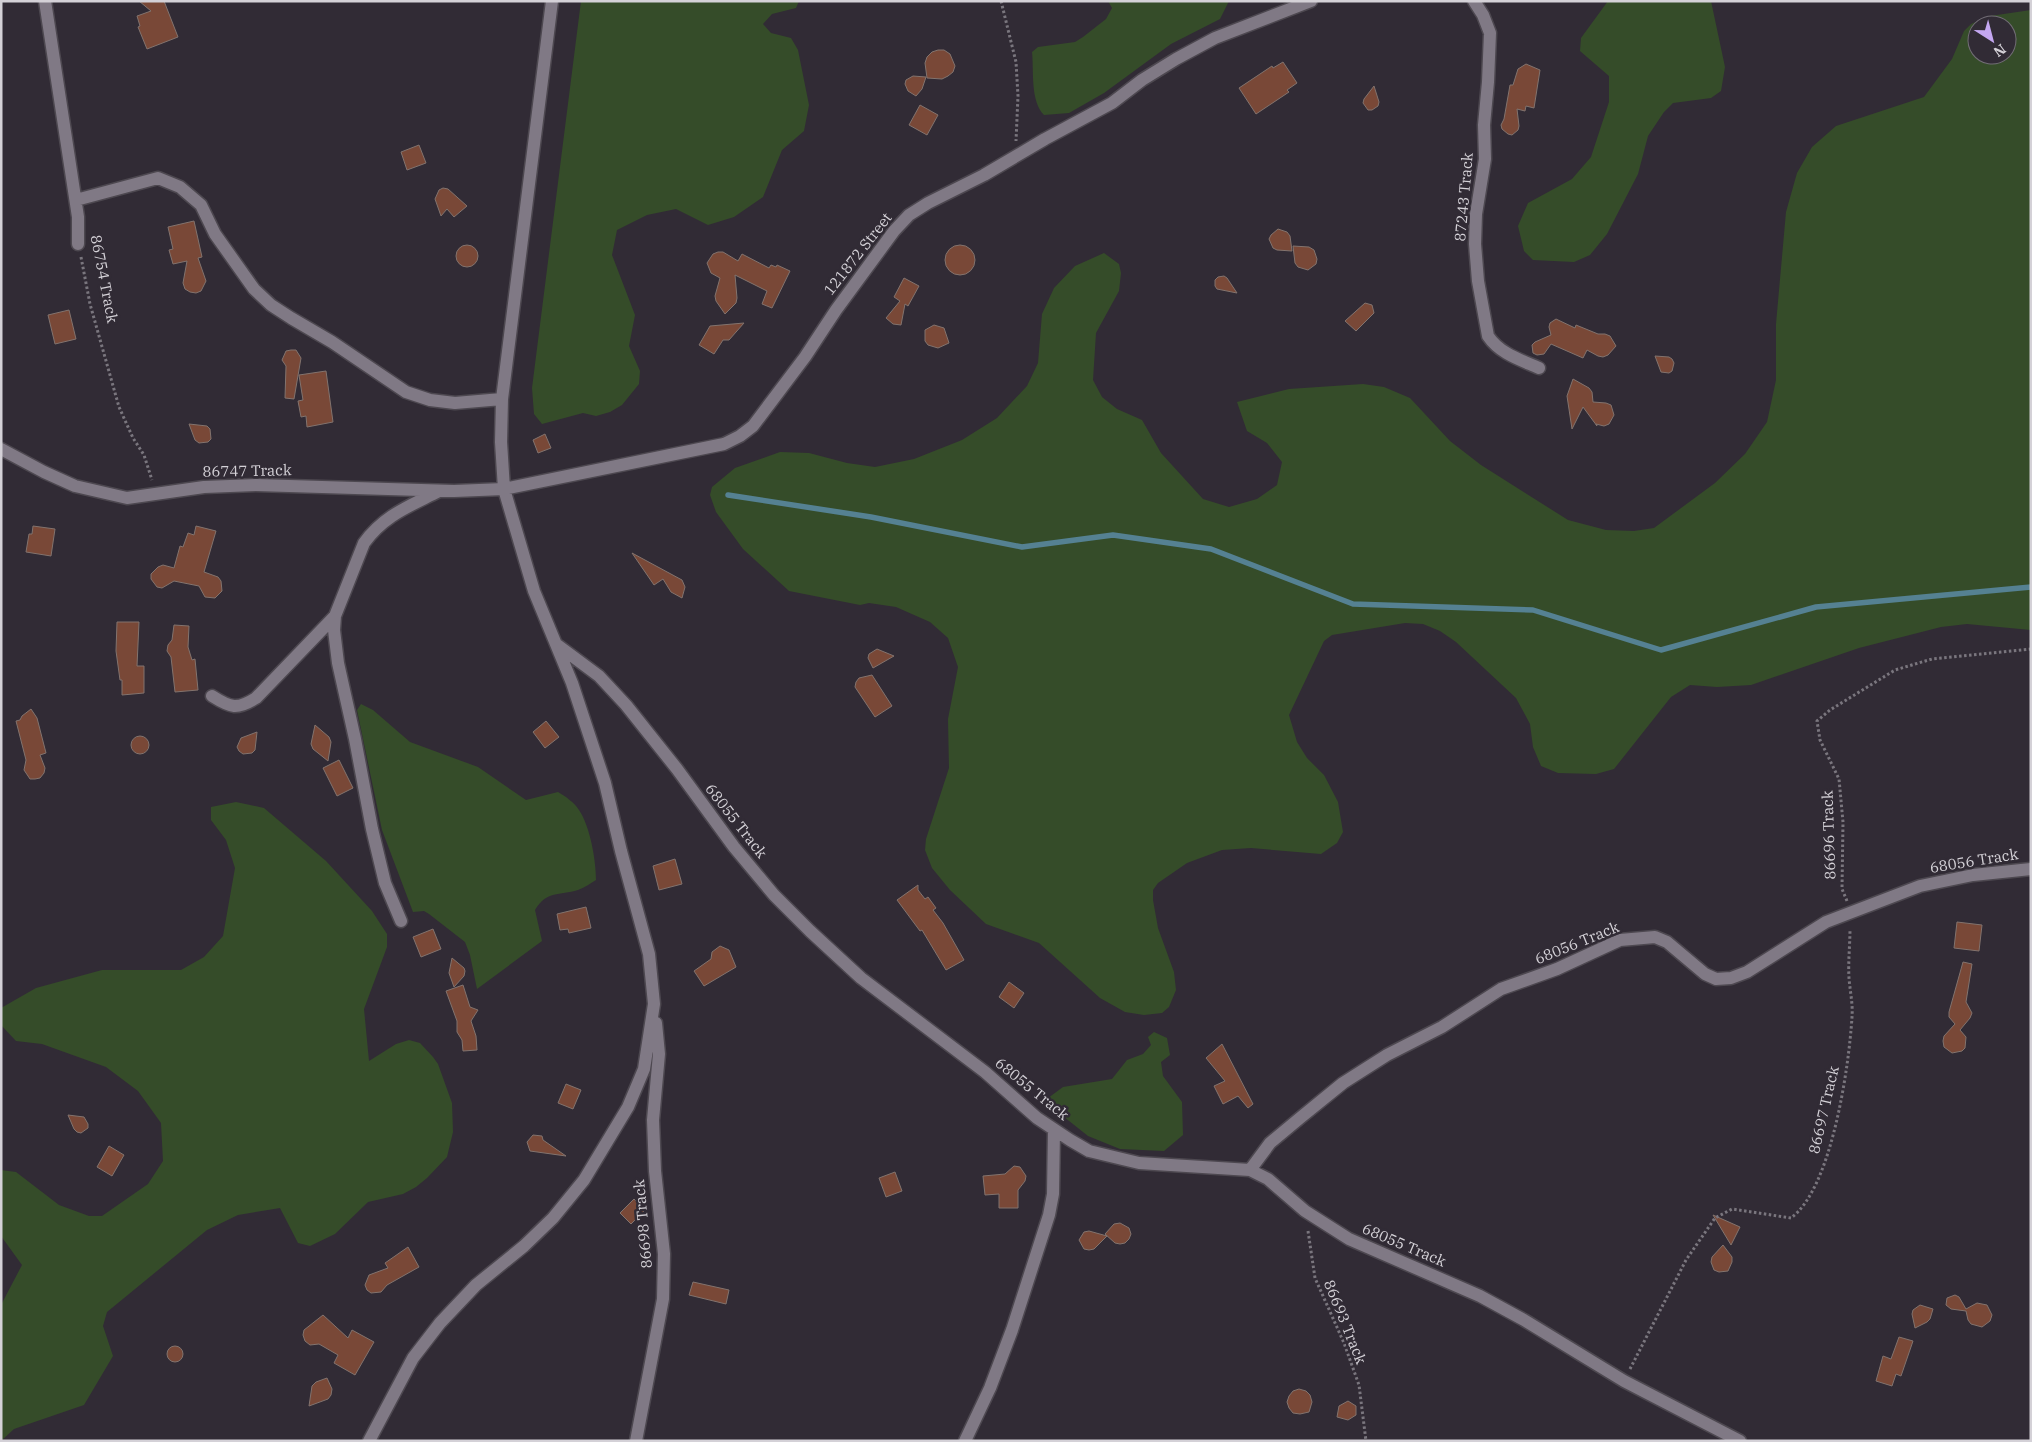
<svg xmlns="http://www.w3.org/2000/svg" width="2032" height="1442" font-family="'IBM Plex Serif',serif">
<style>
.green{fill:#354c29;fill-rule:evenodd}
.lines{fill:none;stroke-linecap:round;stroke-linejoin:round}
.stream{stroke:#558192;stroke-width:5.5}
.building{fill:#794837;stroke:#82736e}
.minor-casing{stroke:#4d4850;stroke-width:15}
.path{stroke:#7a767e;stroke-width:3;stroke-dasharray:2.5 2.5;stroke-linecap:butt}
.minor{stroke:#807985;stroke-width:12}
.labels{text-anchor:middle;stroke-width:5;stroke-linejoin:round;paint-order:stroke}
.street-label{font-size:15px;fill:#d4d1d7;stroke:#312b35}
</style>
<rect width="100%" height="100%" fill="#312b35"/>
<!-- green -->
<path class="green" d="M581,1H799L796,8L772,14L763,24L771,33L791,38L798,50L809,105L804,131L782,150L763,197L734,217L708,225L676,209L647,215L617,230L612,255L635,315L629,346L640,371L639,384L622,405L610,412L596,416L583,413L542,424L534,414L532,388Z
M1108,1H1229L1220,19L1171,44L1104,93L1069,113L1044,115C1030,101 1034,70 1032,52L1038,47L1075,42L1083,37L1106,19L1112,8Z
M1608,1H1711L1725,67L1721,91L1711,98L1673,103L1664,112L1648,136L1638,174L1607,234L1590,255L1574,262L1533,260L1524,251L1518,226L1528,203L1572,179L1591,157L1609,102V76L1580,51L1581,38Z
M2031,10V630L1967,624L1941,627L1859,648L1751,685L1717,687L1690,685L1671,697L1614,769L1596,774L1558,773L1541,766L1533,747L1530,724L1516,698L1456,642L1440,631L1423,624L1405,623L1332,635L1324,641L1289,715L1297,742L1307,758L1324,775L1338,802L1343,832L1337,843L1321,854L1251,848L1222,850L1187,863L1158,883L1153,890V900L1158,928L1174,972L1176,990L1169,1007L1162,1013L1144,1015L1125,1012L1100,998L1039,943L986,924L950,890L932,868L925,850L926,839L949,768L948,719L958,667L948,638L930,622L896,607L869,603L860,605L789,591L743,549L716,512L710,495L712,487L735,468L780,452L809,453L847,463L875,467L914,459L962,440L997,418L1027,386L1038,363L1042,314L1054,288L1075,266L1104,253L1119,264L1121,273L1119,291L1096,333L1093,380L1102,397L1117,409L1142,420L1161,453L1203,499L1229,507L1257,499L1277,485L1282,462L1267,443L1247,431L1237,402L1289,389L1363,384L1384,387L1410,398L1450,441L1481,465L1568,520L1606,530L1634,531L1654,528L1715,483L1745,454L1767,422L1776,380V324L1786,212L1797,173L1812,147L1836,126L1924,97L1952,59L1964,31L1971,24L1990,16ZM1977,25H2007V55H1977Z
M361,704L373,710L410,742L478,767L526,800L558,792C565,796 575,803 579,810C590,826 596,860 596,880C591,883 584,888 578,890C559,896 547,890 535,910L542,941L477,989L470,955L465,942L429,914L424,911L413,912L382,830L357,710Z
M236,802L264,808L326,861L372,911L387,934V947L364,1009L369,1061L396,1044L409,1040L420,1043L433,1057L438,1064L452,1103L453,1132L447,1157L427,1178L416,1187L403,1194L368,1202L335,1234L310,1246L298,1243L280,1208L238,1215L207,1230L107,1312L103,1326L113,1356L84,1405L14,1429L1,1441V1305L22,1265L1,1236V1170L16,1172L59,1205L89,1216H102L148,1184L163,1161L161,1123L138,1091L106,1067L42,1044L16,1041L1,1025V1008L36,988L102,970H181L204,957L223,936L235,868L226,840L211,820V807Z
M1154,1032L1167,1038L1170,1055L1161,1062L1163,1076L1182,1102L1183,1135L1164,1151L1120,1149L1088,1136L1044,1101L1063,1087L1112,1079L1127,1060L1143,1054L1151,1045L1148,1037Z"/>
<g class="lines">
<!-- stream -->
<path class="stream" d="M728,495L871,517L1022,547L1113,535L1211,549L1353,604L1533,610L1661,650L1816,607L2031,587"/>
</g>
<!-- building -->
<path class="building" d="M139,1H164L178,37L147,49L138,27L140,26L137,16L151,11Z
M938,50H944L950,54L955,66L953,72L948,76L942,79L927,78L925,63L927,57L932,52Z
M1283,62L1297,83L1287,90L1289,92L1256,114L1239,88L1272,66L1273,68Z
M1526,64L1540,70L1534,108L1526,106L1525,111L1517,109L1519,126L1518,130L1512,135L1508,134L1502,129L1501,125L1504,119L1510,85H1513L1518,69Z
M913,76L926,77L922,89L916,96L908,91L905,84L906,80Z
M1374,86L1379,102L1378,106L1372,110H1368L1363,103L1364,99Z
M920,105L938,115L927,135L909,125Z
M419,145L426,163L407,170L401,152Z
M443,188L448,189L467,206L454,217L447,209L441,216L435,199L439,190Z
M194,221L202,257L198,258L206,281L201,291L196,293L190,292L185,289L183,283L187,261L173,264L169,250L173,249L168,227Z
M1278,229L1287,232L1290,236L1292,251L1277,250L1273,248L1269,239L1271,235Z
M456 256a11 11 0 1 1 22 0a11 11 0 1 1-22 0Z
M945 260a15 15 0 1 1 30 0a15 15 0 1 1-30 0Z
M1293,246L1309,247L1314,250L1317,259L1316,264L1308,270L1298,267L1295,263Z
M718,252H723L738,261L742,254L769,268L771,265L776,267L777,265L790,271L772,308L762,304L767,291L735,275L737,298L736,303L725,314L716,301L715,296L720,278L711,273L707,263L713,254Z
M1224,276L1227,278L1237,293L1217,289L1215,286V280L1218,277Z
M904,278L919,286L908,306L905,304L901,325L893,324L886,318L900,301L894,297Z
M1365,303L1372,305L1374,313L1356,331L1345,321Z
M69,310L76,339L55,344L48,315Z
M1556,319L1575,328L1576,325L1598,334H1605L1610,336L1616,346L1608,355L1603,357L1598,356L1587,350L1583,358L1551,344L1544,354L1537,355L1533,353L1532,345L1535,342L1551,335L1549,327L1550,323Z
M744,323L729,340H723L714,354L699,345L710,326Z
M934,325L944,328L949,343L938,348L928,345L925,341V330Z
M291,350H296L301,358L294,399L285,398L286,366L282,360L286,351Z
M1655,356L1669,357L1672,359L1674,363L1672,371L1669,373L1661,372Z
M326,371L333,422L307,427L306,416L301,417L298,401L303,400L299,375Z
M1573,379L1589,388L1592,392L1593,402L1606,403L1611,405L1614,415L1609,424L1604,426L1596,424L1597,426L1583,407L1572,429L1567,396Z
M189,424L207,426L210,429L211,439L208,442L199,443L195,440Z
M545,434L551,448L538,453L533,440Z
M33,526L55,529L51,556L26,552L29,534H32Z
M196,526L216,531L204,572L218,577L221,581L222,591L215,598L205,597L199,586L174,581L162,588L157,587L151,579V574L158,567L163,565L174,568L180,546L183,547L188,533L194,535Z
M632,553L682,580L685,587L682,598L671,592L663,579L654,585Z
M117,622H139L137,666H144V693L122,695V680H120L116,651Z
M174,625L189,626L188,647L192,660L195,659L198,690L175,692L171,657L167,651L168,645L172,640Z
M877,649L894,656L873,668L868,658L869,654Z
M872,675L892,706L875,717L855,687L856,682L859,678Z
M31,709L37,718L46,753L40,755L45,768L44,773L40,778L35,779H30L24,770L26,760L16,721L20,720L22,716Z
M546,721L559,737L545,748L533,732Z
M315,725L329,737L331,742L328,761L313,749L311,744Z
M257,732L255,750L252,753L243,754L239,751L237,747L241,738Z
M131 745a9 9 0 1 1 18 0a9 9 0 1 1-18 0Z
M339,760L353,788L337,796L323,768Z
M675,859L682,884L659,890L653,866Z
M918,885V890L925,899L928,897L936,908L933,910L943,923L964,960L946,970L922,930L920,931L897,900Z
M586,907L591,928L569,933L568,929L560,930L557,914Z
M1957,922L1982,925L1979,951L1954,948Z
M433,929L441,949L421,957L413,937Z
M720,946L729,950L736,967L704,986L694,971L711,959L712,952Z
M452,958L464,968L465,971L464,976L454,987L449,973Z
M1963,962L1972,964L1966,1002L1972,1013L1970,1018L1960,1030L1966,1037L1965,1048L1962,1051L1952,1053L1944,1047L1943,1041L1944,1036L1955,1024L1949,1017V1012Z
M1009,982L1024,993L1014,1008L999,997Z
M463,985L470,1007L478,1010L471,1021L476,1036L477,1050L463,1051L462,1040L457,1032V1021L446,991Z
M1222,1044L1253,1104L1248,1108L1238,1096L1223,1104L1214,1086L1225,1081L1206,1058Z
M566,1084L581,1090L573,1109L558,1103Z
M68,1115L84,1117L88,1124V1128L81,1133L77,1132L74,1129Z
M533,1135L542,1136L543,1140L566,1156L530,1151L527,1142Z
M109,1146L124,1155L112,1176L97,1167Z
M1014,1166L1020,1167L1026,1176L1025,1181L1018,1190V1208H999V1194L985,1195L983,1176L1005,1174Z
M895,1172L902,1191L886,1197L879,1178Z
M634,1199L645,1210L631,1224L620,1213Z
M1713,1215L1740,1227L1731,1245Z
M1120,1223L1129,1228L1131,1234L1129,1239L1125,1243L1120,1244L1115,1243L1105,1234L1114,1224Z
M1089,1231L1107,1236L1094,1249L1089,1250L1084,1249L1079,1240L1084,1232Z
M1723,1245L1732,1257V1262L1728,1271L1719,1272L1714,1270L1711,1262L1712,1257Z
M408,1247L419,1267L387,1285L381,1292L371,1293L367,1290L365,1285L369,1275L388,1268L385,1263Z
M693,1282L729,1290L726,1304L689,1295Z
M1955,1295L1959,1297L1966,1309L1977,1303L1987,1305L1992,1315L1990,1321L1982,1327L1971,1324L1968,1320L1966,1311L1951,1309L1946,1305L1947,1298Z
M1920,1305L1933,1309L1930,1319L1927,1322L1915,1328L1912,1314L1913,1310Z
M323,1315L348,1338L352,1330L374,1342L355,1375L334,1363L338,1355L319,1344L310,1345L305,1341L303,1335L304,1330Z
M1899,1337L1913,1341L1901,1376L1896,1374L1892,1386L1876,1381L1883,1356L1891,1359Z
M167 1354a8 8 0 1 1 16 0a8 8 0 1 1-16 0Z
M327,1378L332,1389L331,1395L328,1399L309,1406L312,1386L316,1382Z
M1299,1389L1306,1391L1310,1395L1312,1402L1309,1412L1300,1414L1293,1413L1289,1408L1287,1402L1289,1396L1293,1391Z
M1348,1401L1356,1406V1415L1348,1420L1337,1417L1339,1406Z"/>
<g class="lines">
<!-- minor casing -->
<g class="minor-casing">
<path id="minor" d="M45,1L78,217V244
M1474,1L1483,15L1490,33L1488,82L1484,125L1485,159L1476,214L1475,244L1478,281L1488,336C1500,354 1521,360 1539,368
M76,200L158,178L180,187L201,205L215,234L254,289L271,305L291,318L332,342L406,392L430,400L455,403L502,399
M1,449L44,472L75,486L127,498L204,487L256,485L454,491L504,489L724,444L740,436L753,426L805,357L836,310L894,231L909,215L928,203L984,175L1045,139L1112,103L1142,80L1176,59L1215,38L1311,1
M556,644L599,676L626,705L677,769L734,847L774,895L810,931L861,978L985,1072L1037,1118L1070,1140L1089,1151L1139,1163L1250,1170L1268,1179L1305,1211L1349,1239L1480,1296L1524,1320L1624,1381L1740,1441
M212,696C231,708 237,710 256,698L335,616
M401,921L385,883L372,829L355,739L338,663L334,630L335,616L364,543C384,515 410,506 439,491
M1250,1170L1270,1143L1300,1118L1343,1083L1387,1055L1442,1027L1501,989L1557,969L1620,940L1655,937L1667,942L1705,974L1716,979L1731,978L1747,972L1826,922L1920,886L1973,875L2031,869
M369,1441L413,1358L440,1323L476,1285L524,1246L553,1218L584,1180L628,1107L644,1069L654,1004L649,954L621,851L605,783L572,683L534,591L504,489L501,442L502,399L552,1
M636,1441L663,1299L664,1254L655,1171L653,1120L659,1054L656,1023
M965,1441L990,1388L1012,1330L1049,1215L1053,1194L1054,1130"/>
</g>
<!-- path -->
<path class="path" d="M1001,1L1016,62L1018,96L1016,141
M81,257L90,304L119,407L133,438L144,455L152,480
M1847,901L1842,889L1843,822L1839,779L1820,740L1817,721L1830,710L1895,670L1932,659L2031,649
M1308,1231L1315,1278L1344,1343L1359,1385L1366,1441
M1630,1369L1686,1260L1715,1218L1732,1209L1791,1218C1832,1188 1849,1066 1852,1017C1853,1004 1850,991 1849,978C1848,962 1850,945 1850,929"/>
<!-- minor -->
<use href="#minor" class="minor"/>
</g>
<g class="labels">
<!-- street labels -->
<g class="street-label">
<text transform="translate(1464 197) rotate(-85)" y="5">87243 Track</text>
<text transform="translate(858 254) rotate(-52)" y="5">121872 Street</text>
<text transform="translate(104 279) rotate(79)" y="5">86754 Track</text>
<text transform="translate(247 471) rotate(-1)" y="5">86747 Track</text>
<text transform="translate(736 821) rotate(52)" y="5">68055 Track</text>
<text transform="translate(1829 835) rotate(-92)" y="5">86696 Track</text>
<text transform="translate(1974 861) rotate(-9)" y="5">68056 Track</text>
<text transform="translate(1577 943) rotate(-22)" y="5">68056 Track</text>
<text transform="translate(1032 1089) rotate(39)" y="5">68055 Track</text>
<text transform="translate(1824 1110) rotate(-77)" y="5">86697 Track</text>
<text transform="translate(643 1224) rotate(-95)" y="5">86698 Track</text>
<text transform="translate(1404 1245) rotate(23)" y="5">68055 Track</text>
<text transform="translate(1345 1322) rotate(68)" y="5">86693 Track</text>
</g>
</g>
<!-- border -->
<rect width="2032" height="1442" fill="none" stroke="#d4d1d7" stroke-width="5"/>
<!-- north arrow -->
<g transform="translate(1992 40) rotate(144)"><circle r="24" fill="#312b35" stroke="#726d76"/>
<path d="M0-4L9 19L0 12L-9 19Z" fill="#c4a7f1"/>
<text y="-8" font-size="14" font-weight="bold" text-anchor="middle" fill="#d4d1d7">N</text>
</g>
</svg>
